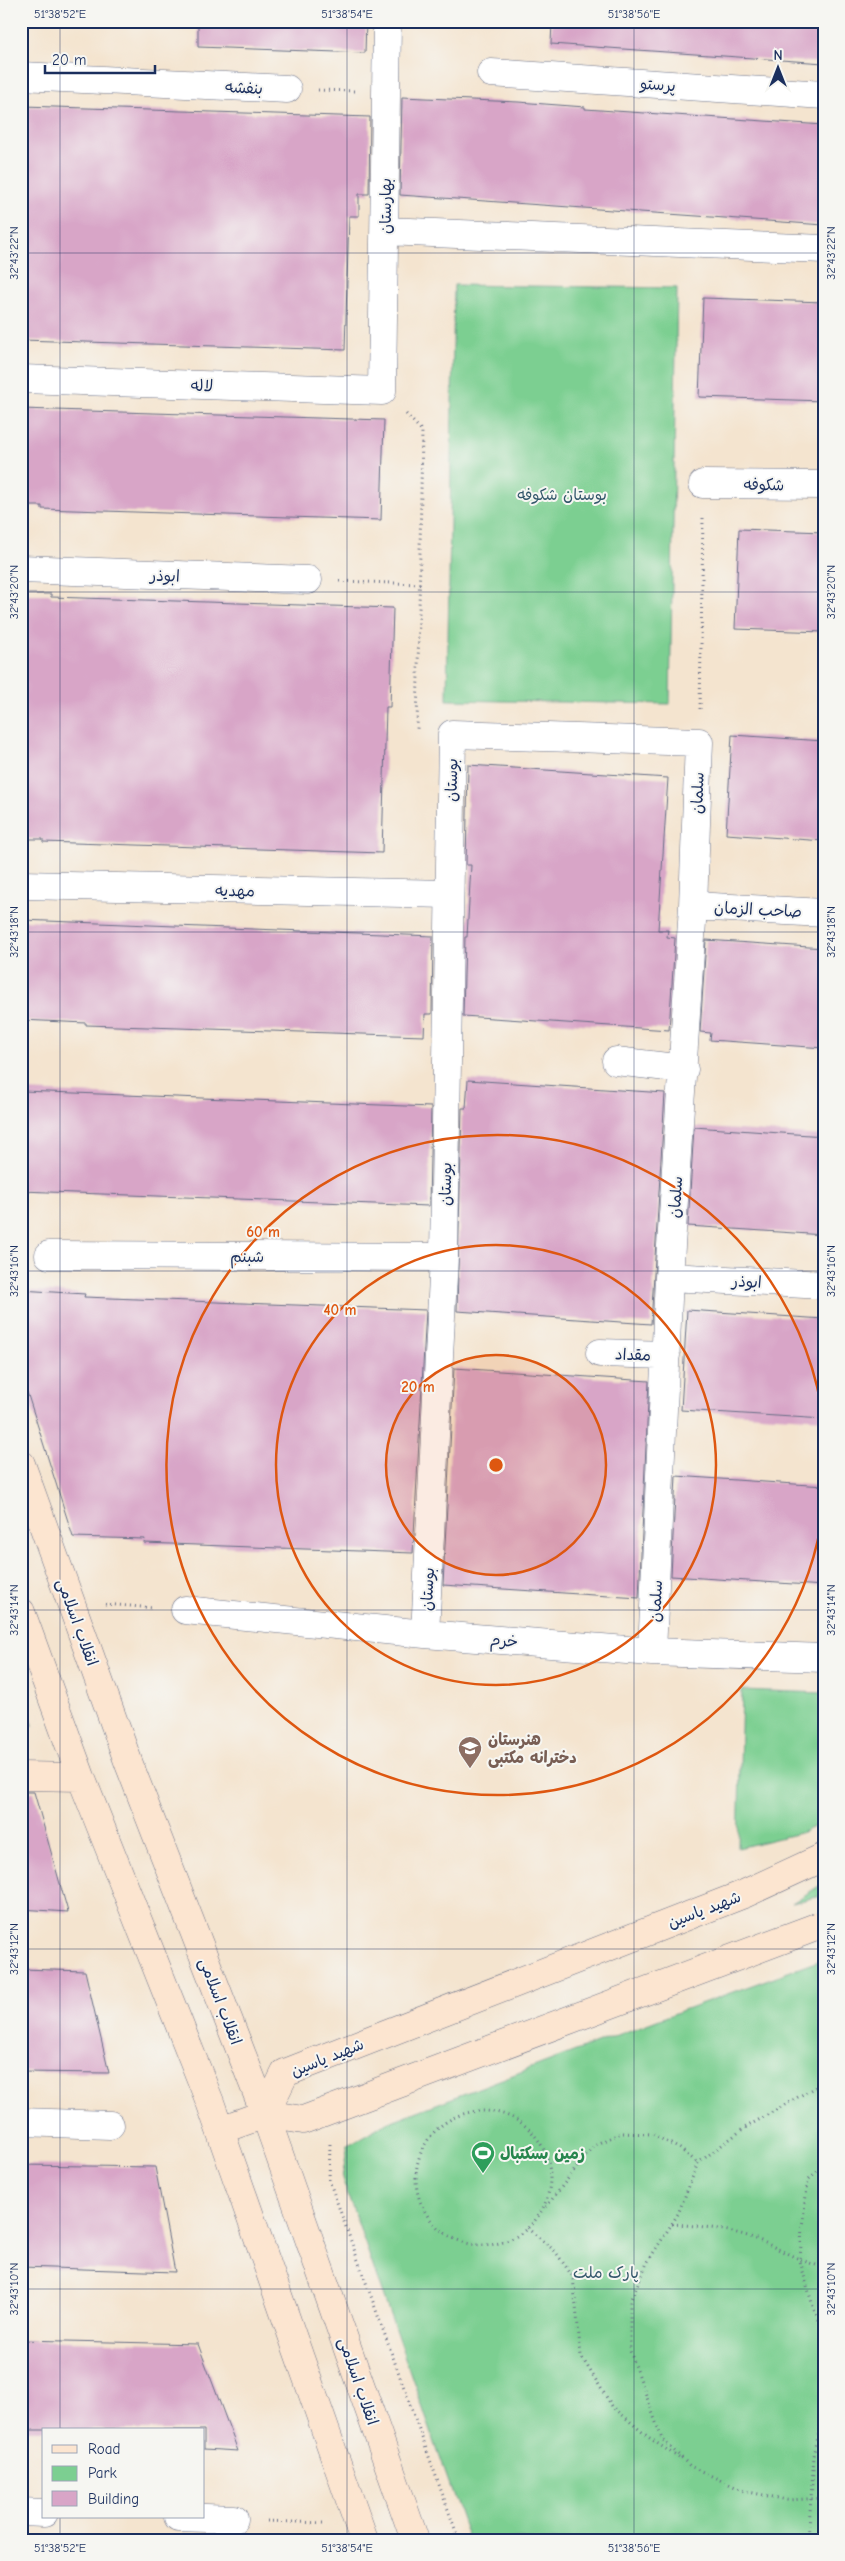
<svg xmlns="http://www.w3.org/2000/svg" width="845" height="2561" font-family="'Comic Neue','Playpen Sans Arabic',sans-serif">
<style>
.green{fill:#7ccf91;stroke:#4c7f78}
.building{fill:#d8a5c7}
.lines{fill:none;stroke-linecap:round;stroke-linejoin:round}
.street-casing{stroke:#676e86;stroke-width:29}
.secondary-casing{stroke:#676e86;stroke-width:29}
.path{stroke:#676e86;stroke-width:3;stroke-dasharray:1 4;stroke-linecap:butt}
.street{stroke:#fff;stroke-width:28}
.secondary{stroke:#fce5d0;stroke-width:28}
.ticks{fill:none;stroke:#1b2f5e;stroke-width:1;stroke-opacity:0.45}
.ring{fill:none;stroke:#de5710;stroke-width:2.5}
.labels{text-anchor:middle;stroke-width:4;stroke-linejoin:round;paint-order:stroke}
.street-label{font-size:16px;fill:#1b2f5e;stroke:#f6f6f2}
.park-label{font-size:16px;fill:#33576b;stroke:#f6f6f2}
.education-label{font-size:16px;font-weight:bold;fill:#785e54;stroke:#f6f6f2;text-anchor:start}
.leisure-label{font-size:16px;font-weight:bold;fill:#27864d;stroke:#f6f6f2;text-anchor:start}
.centre{fill:#de5710;stroke:#f6f6f2;stroke-width:2.5}
.ring-label{font-size:15px;text-anchor:middle;font-weight:bold;fill:#de5710;stroke:#f6f6f2;stroke-width:4;stroke-linejoin:round;paint-order:stroke}
.neatline{fill:none;stroke:#1b2f5e;stroke-width:2}
.ticks-label{font-size:12px;text-anchor:middle;fill:#1b2f5e}
</style>
<rect width="100%" height="100%" fill="#f6f6f2"/>
<filter id="ink" filterUnits="userSpaceOnUse"><feTurbulence type="fractalNoise" baseFrequency=".02" numOctaves="2"/><feDisplacementMap in="SourceGraphic" scale="10" xChannelSelector="R" yChannelSelector="G"/><feConvolveMatrix kernelMatrix="1 2 1 2 8 2 1 2 1" color-interpolation-filters="sRGB"/></filter>
<filter id="wash" filterUnits="userSpaceOnUse"><feTurbulence type="fractalNoise" baseFrequency=".0096" numOctaves="4" result="noise"/><feDisplacementMap in="SourceGraphic" scale="20" xChannelSelector="R" yChannelSelector="G"/><feGaussianBlur stdDeviation="1.12" result="paint"/><feColorMatrix in="noise" values="0 0 0 0 0 0 0 0 0 0 0 0 0 0 0 0 0 1.4 0 .05"/><feComposite in="paint" operator="in"/></filter>
<g filter="url(#wash)">
<rect width="100%" height="100%" fill="#f4e4cf"/>
<!-- green -->
<path class="green" d="M454,285L677,288L670,704L447,700Z
M742,1690L824,1693V1822L800,1833L738,1848Z
M21,1693L33,1725H21Z
M824,1883V1895L792,1903Z
M824,1959V2540H469L342,2178L348,2145L384,2124L686,2009Z"/>
<g id="blocks">
<!-- building -->
<path class="building" d="M198,21H366L365,53L198,47Z
M552,21H824V63L551,44Z
M402,97L518,102L585,107V109L824,125V225L400,195Z
M23,106L370,117L369,194H359V216H349L345,350L21,340Z
M703,298L824,302V401L699,397Z
M21,409L384,420L381,520L42,509V506H21Z
M739,529L824,532V632L735,629Z
M21,594H51V597L393,608L390,707H386L382,853L43,842V839H21Z
M732,735L824,741V841L726,834Z
M468,765L668,778L658,930H668L667,937L675,938L669,1030L463,1016L465,937H467L471,865H466Z
M21,920L433,936L432,1014H425L424,1036L86,1025V1023L21,1020Z
M706,940L824,948V1048L710,1040L711,1033L700,1032Z
M468,1080L665,1093L651,1324L457,1311L462,1108H466Z
M23,1091L431,1107L429,1206L21,1191Z
M694,1127L824,1136V1235L688,1226Z
M21,1290L85,1294L84,1297L426,1310L413,1553L144,1543L145,1539L73,1537L27,1392L21,1391Z
M687,1310L824,1319V1419L681,1410Z
M454,1368L649,1381L639,1598L443,1585Z
M676,1476L824,1486V1586L671,1576Z
M21,1792H34L68,1912L21,1909Z
M21,1969L85,1971L109,2073L21,2072Z
M21,2165L155,2167L175,2272L21,2267Z
M21,2340L198,2344L238,2451L204,2449V2430H21Z"/>
</g>
</g>
<g filter="url(#ink)">
<use href="#blocks" fill-opacity="0" stroke="#676e86" stroke-width="1"/>
<g class="lines">
<!-- street casing -->
<g class="street-casing">
<path id="street" d="M491,73L824,95
M21,76L287,89
M385,231L824,249
M21,379L382,391L387,21
M703,484L824,485
M21,569L308,580
M21,885L449,894
M693,906L824,913
M616,1061L684,1069
M49,1255L444,1257
M669,1277L824,1285
M600,1353L666,1355
M185,1610L425,1634L652,1652L824,1658
M425,1634L444,1257L452,734L699,742L693,906L669,1277L652,1652
M21,2122L110,2125
M21,2512L44,2513
M178,2517L234,2519"/>
</g>
<!-- secondary casing -->
<g class="secondary-casing">
<path id="secondary" d="M21,1464L129,1764L265,2114L415,2540
M21,1612L81,1777L210,2102L364,2540
M21,1776L81,1777
M265,2114L285,2073L744,1894L824,1857
M220,2130L265,2114L303,2120L824,1924"/>
</g>
<!-- path -->
<path class="path" d="M318,90L354,91
M406,414L422,431L417,731
M339,581L420,584
M700,709L703,518
M105,1604L154,1608
M824,2082L743,2129L698,2163L678,2214L647,2263L630,2301V2351L662,2439L690,2466L744,2491L787,2500L824,2498
M416 2178a67 67 0 1 1 134 0a67 67 0 1 1-134 0Z
M330,2144L329,2180L459,2540
M824,2164L808,2180L802,2227L800,2261L814,2310L824,2330
M546,2207L594,2145L621,2133L652,2134L680,2149L698,2163
M672,2224C700,2226 730,2229 756,2239C781,2249 797,2261 824,2267
M527,2228L555,2251L573,2277L581,2356L612,2406L648,2437L682,2460
M267,2521L323,2523
M808,2540L814,2456L824,2408"/>
<!-- street -->
<use href="#street" class="street"/>
<!-- secondary -->
<use href="#secondary" class="secondary"/>
</g>
</g>
<!-- ticks -->
<path class="ticks" d="M60,21V2430M347,21V2540M634,21V2540M21,253H824M21,592H824M21,932H824M21,1271H824M21,1610H824M21,1949H824M21,2289H824M60,2517V2540"/>
<!-- distance rings -->
<circle cx="496" cy="1465" r="110" fill="#de5710" fill-opacity=".12"/>
<g class="ring">
<circle cx="496" cy="1465" r="110"/>
<circle cx="496" cy="1465" r="220"/>
<path d="M824 1505A330 330 0 1 1 824 1425"/>
</g>
<!-- icons -->
<defs>
<g id="school-pin" transform="scale(1.25)"><path d="M0 17L-7.5 6A9.5 9.5 0 1 1 7.5 6Z" fill="#8d6e63" stroke="#f6f6f2"/><path d="M0-5L7-2L0 1L-7-2ZM-4 1L0 2.5L4 1V4Q0 6-4 4Z" fill="#fff"/></g>
<g id="stadium-pin" transform="scale(1.25)"><path d="M0 17L-7.5 6A9.5 9.5 0 1 1 7.5 6Z" fill="#2e9e5b" stroke="#f6f6f2"/><path d="M0-5a6.5 5 0 1 0 0 10a6.5 5 0 1 0 0-10ZM-3.5-1.8h7v3.6h-7Z" fill="#fff"/></g>
</defs>
<g fill-rule="evenodd">
<use href="#school-pin" x="470" y="1748"/>
<use href="#stadium-pin" x="483" y="2153"/>
</g>
<g class="labels">
<!-- street labels -->
<g class="street-label">
<text transform="translate(658 84) rotate(4)" y="6">پرستو</text>
<text transform="translate(244 87) rotate(3)" y="6">بنفشه</text>
<text transform="translate(385 206) rotate(-90)" y="6">بهارستان</text>
<text transform="translate(202 385) rotate(2)" y="6">لاله</text>
<text transform="translate(764 484) rotate(1)" y="6">شکوفه</text>
<text transform="translate(165 575) rotate(2)" y="6">ابوذر</text>
<text transform="translate(451 780) rotate(-89)" y="6">بوستان</text>
<text transform="translate(697 793) rotate(-88)" y="6">سلمان</text>
<text transform="translate(235 890) rotate(1)" y="6">مهدیه</text>
<text transform="translate(758 909) rotate(3)" y="6">صاحب الزمان</text>
<text transform="translate(445 1184) rotate(-89)" y="6">بوستان</text>
<text transform="translate(675 1197) rotate(-86)" y="6">سلمان</text>
<text x="247" y="1262">شبنم</text>
<text transform="translate(747 1281) rotate(3)" y="6">ابوذر</text>
<text transform="translate(633 1354) rotate(2)" y="6">مقداد</text>
<text transform="translate(427 1589) rotate(-87)" y="6">بوستان</text>
<text transform="translate(655 1601) rotate(-87)" y="6">سلمان</text>
<text transform="translate(78 1622) rotate(70)" y="6">انقلاب اسلامی</text>
<text transform="translate(504 1640) rotate(4)" y="6">خرم</text>
<text transform="translate(704 1909) rotate(-21)" y="6">شهید یاسین</text>
<text transform="translate(221 2001) rotate(69)" y="6">انقلاب اسلامی</text>
<text transform="translate(327 2057) rotate(-22)" y="6">شهید یاسین</text>
<text transform="translate(359 2381) rotate(71)" y="6">انقلاب اسلامی</text>
</g>
<!-- park labels -->
<g class="park-label">
<text x="562" y="500">بوستان شکوفه</text>
<text x="606" y="2278">پارک ملت</text>
</g>
<!-- education labels -->
<g class="education-label">
<text x="488" y="1745">هنرستان<tspan x="488" dy="18">دخترانه مکتبی</tspan></text>
</g>
<!-- leisure labels -->
<g class="leisure-label">
<text x="500" y="2159">زمین بسکتبال</text>
</g>
</g>
<circle cx="496" cy="1465" r="8" class="centre"/>
<g class="ring-label">
<text x="263" y="1237">60 m</text>
<text x="340" y="1315">40 m</text>
<text x="418" y="1392">20 m</text>
</g>
<!-- margin -->
<rect width="845" height="2561" fill="none" stroke="#f6f6f2" stroke-width="55"/>
<!-- legend -->
<rect x="42" y="2428" width="162" height="90" fill="#f6f6f2" stroke="#9ea6b7"/>
<rect x="52" y="2445" width="25" height="8" fill="#fce5d0" stroke="#9ea6b7"/>
<text x="88" y="2454" font-size="15" fill="#1b2f5e">Road</text>
<rect x="52" y="2466" width="25" height="15" fill="#7ccf91" stroke="#9ea6b7"/>
<text x="88" y="2478" font-size="15" fill="#1b2f5e">Park</text>
<rect x="52" y="2491" width="25" height="15" fill="#d8a5c7" stroke="#9ea6b7"/>
<text x="88" y="2504" font-size="15" fill="#1b2f5e">Building</text>
<!-- north arrow -->
<g transform="translate(778 68)" stroke="#f6f6f2" stroke-width="4" paint-order="stroke">
<path d="M0-4L9 19L0 12L-9 19Z" fill="#1b2f5e"/>
<text y="-8" font-size="14" font-weight="bold" text-anchor="middle" fill="#1b2f5e">N</text>
</g>
<!-- scale -->
<path d="M45 65v8h110v-8" fill="none" stroke="#1b2f5e" stroke-width="2.5"/>
<text x="52" y="65" font-size="15" fill="#1b2f5e" stroke="#f6f6f2" stroke-width="4" paint-order="stroke">20 m</text>
<rect x="28" y="28" width="790" height="2506" class="neatline"/>
<g class="ticks-label">
<text x="60" y="18">51°38'52"E</text>
<text x="347" y="18">51°38'54"E</text>
<text x="634" y="18">51°38'56"E</text>
<text transform="translate(14 253) rotate(-90)" y="4">32°43'22"N</text>
<text transform="translate(831 253) rotate(-90)" y="4">32°43'22"N</text>
<text transform="translate(14 592) rotate(-90)" y="4">32°43'20"N</text>
<text transform="translate(831 592) rotate(-90)" y="4">32°43'20"N</text>
<text transform="translate(14 932) rotate(-90)" y="4">32°43'18"N</text>
<text transform="translate(831 932) rotate(-90)" y="4">32°43'18"N</text>
<text transform="translate(14 1271) rotate(-90)" y="4">32°43'16"N</text>
<text transform="translate(831 1271) rotate(-90)" y="4">32°43'16"N</text>
<text transform="translate(14 1610) rotate(-90)" y="4">32°43'14"N</text>
<text transform="translate(831 1610) rotate(-90)" y="4">32°43'14"N</text>
<text transform="translate(14 1949) rotate(-90)" y="4">32°43'12"N</text>
<text transform="translate(831 1949) rotate(-90)" y="4">32°43'12"N</text>
<text transform="translate(14 2289) rotate(-90)" y="4">32°43'10"N</text>
<text transform="translate(831 2289) rotate(-90)" y="4">32°43'10"N</text>
<text x="60" y="2552">51°38'52"E</text>
<text x="347" y="2552">51°38'54"E</text>
<text x="634" y="2552">51°38'56"E</text>
</g>
</svg>
